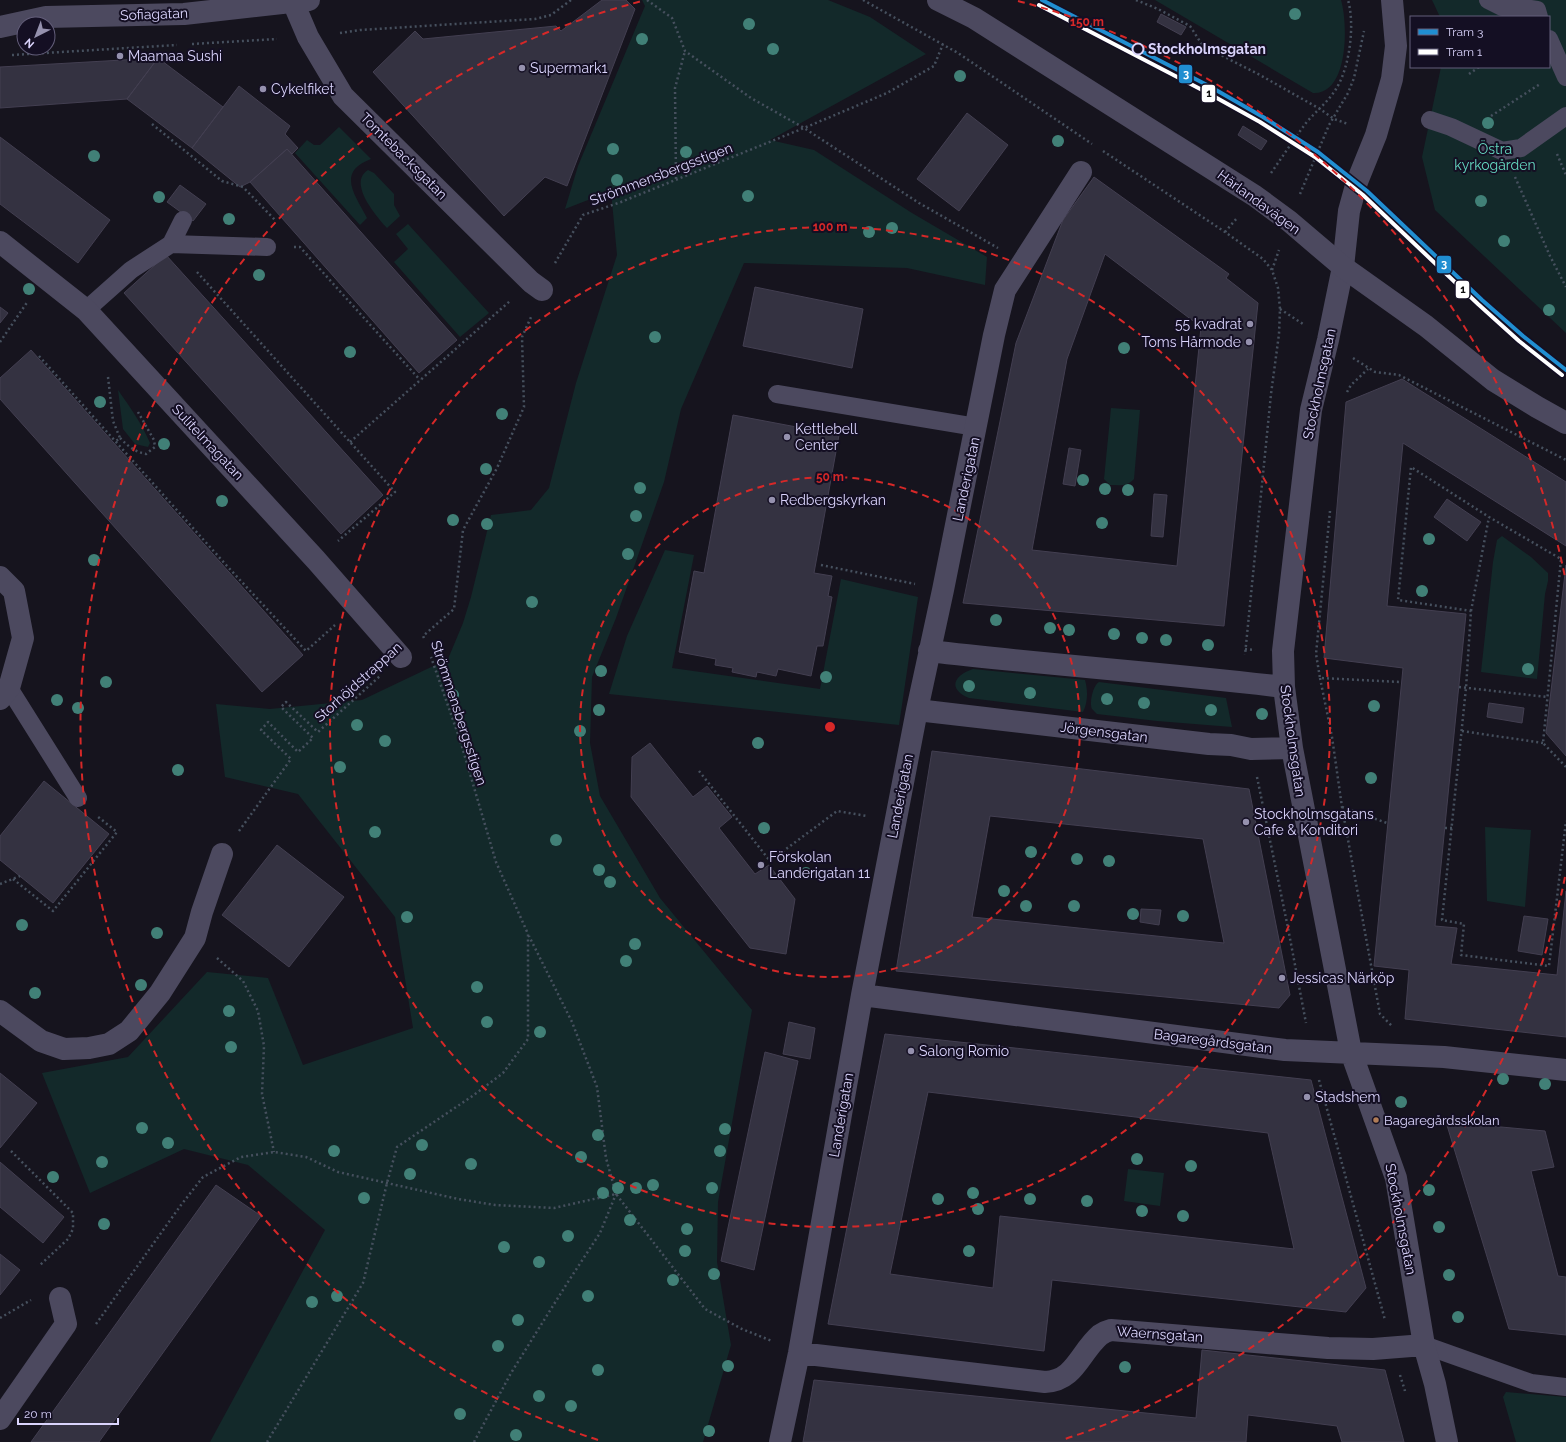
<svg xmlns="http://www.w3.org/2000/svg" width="1566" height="1442" font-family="Raleway,sans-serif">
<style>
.green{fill:#13292a}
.building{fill:#343241;stroke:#433f51;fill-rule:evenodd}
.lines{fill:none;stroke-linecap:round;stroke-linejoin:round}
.path{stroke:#46505e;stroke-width:2.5;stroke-dasharray:2 3;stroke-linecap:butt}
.service{stroke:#4c495f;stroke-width:18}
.minor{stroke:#4c495f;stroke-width:22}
.tertiary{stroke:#4c495f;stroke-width:22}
.tram-1-casing{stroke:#140f23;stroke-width:7}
.tram-2-casing{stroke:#140f23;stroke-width:7}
.tram-1{stroke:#208ed1;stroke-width:4}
.tram-2{stroke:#fff;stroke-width:4}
.tree{fill:#418077}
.ring{fill:none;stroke:#d62828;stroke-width:2;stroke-dasharray:7 5}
.stop-dot{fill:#140f23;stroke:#dad4fc;stroke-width:2}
.poi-dot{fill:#9591ae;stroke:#140f23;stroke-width:1.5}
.bus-dot{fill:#b07c57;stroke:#140f23;stroke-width:1.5}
.labels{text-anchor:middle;stroke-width:4;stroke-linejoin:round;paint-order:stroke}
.bus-label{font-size:13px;fill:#dad4fc;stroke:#140f23;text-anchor:start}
.street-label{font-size:14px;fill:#dad4fc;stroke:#140f23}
.stop-label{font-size:14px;font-weight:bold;fill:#dad4fc;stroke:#140f23;text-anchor:start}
.poi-label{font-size:14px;fill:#dad4fc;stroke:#140f23;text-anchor:start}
.park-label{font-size:14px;fill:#64d8c0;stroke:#140f23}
.centre{fill:#d62828;stroke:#140f23;stroke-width:2}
.ring-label{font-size:12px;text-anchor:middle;font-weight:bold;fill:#d62828;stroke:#140f23;stroke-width:4;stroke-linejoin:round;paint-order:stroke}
.line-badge{stroke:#140f23;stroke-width:1.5}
.badge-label{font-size:11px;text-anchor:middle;font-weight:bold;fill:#fff}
.pale-badge-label{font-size:11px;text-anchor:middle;font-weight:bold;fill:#111}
</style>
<rect width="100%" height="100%" fill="#16141e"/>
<!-- green -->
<path class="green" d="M642,0H828L870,17L926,54L770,140L814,150L912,213L987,257L985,285L907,268L744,263L681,409L664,482L616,618L592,677L590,743L600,796L660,898L752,1010L718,1202L717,1262L731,1345L703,1442H210L325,1230L248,1165L184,1149L90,1193L42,1073L128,1057L207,972L268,978L303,1065L413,1028L395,917L298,794L225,777L216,704L270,709L362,700L448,659L463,623L471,597L491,515L531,510L549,488L576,383L617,255L611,191L565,209L578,166L645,6Z
M1155,0H1341C1348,23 1349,95 1313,93Z
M1432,0H1566V333L1435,210L1422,157L1441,67H1549V17H1440Z
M339,127L371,159C336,172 355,195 367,218L360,225L295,153L307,140L314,145H320Z
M368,170L374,173L394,194V205L400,216L387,228C377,217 347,183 368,170Z
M408,224L489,313L460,337L394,262L408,249L396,234Z
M118,390C130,407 142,424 150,443L148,447L135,444L123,429Z
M1111,408L1140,410L1134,479C1127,487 1119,485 1110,485L1104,479Z
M1502,536L1531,557L1548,573V581L1545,594L1537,679L1481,672L1493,562L1497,540Z
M665,550L694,555L672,668L820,689L841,579L918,597L899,725L609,694L627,636Z
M973,669L1085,680C1088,691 1088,702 1083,712L969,698C947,689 954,675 973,669Z
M1099,682L1226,698L1232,727L1157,721L1097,714C1096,713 1093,710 1092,709C1089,703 1093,685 1099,682Z
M1485,827L1531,830L1525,907L1487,901Z
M1128,1169L1164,1173L1160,1206L1124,1201Z
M1506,1392L1566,1397V1442H1516L1503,1397Z"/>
<!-- building -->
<path class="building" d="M602,0H626L635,9L567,186L545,177L504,216L373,72L415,31L423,39L556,26L561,31Z
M1161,14L1186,27L1181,35L1157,22Z
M158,58L223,107L192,148L127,99Z
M158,58L127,99L0,108V67Z
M239,86L290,126L285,134L298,148L292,154L287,149L250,182L240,187L192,148Z
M967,113L1008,145L959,211L917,179Z
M1243,126L1267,141L1261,150L1238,135Z
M0,137L110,220L78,263L0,204Z
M287,149L457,340L419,373L250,182Z
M1094,177L1229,274L1226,278L1258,303L1224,626L963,603L1016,343L1063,220ZM1105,254L1201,327L1177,566L1032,550L1067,359Z
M180,185L206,204L193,221L167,202Z
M166,255L383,495L341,534L124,293Z
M755,287L863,309L852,368L743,346Z
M0,307L8,313L0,323Z
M31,350L303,655L262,692L0,399V378Z
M1402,379L1566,482V546L1403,443L1387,606L1466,614L1435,926L1457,928L1451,964L1557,975L1566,891V1037L1405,1019L1409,970L1374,966L1403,668L1324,658L1346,402Z
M733,415L839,435L814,573L832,576L828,596L832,597L823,646H817L811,676L778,669L776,676L757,672L756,677L732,672L733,668L715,665L716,659L679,652L694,571L704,573Z
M1069,448L1081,450L1075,486L1063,484Z
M1154,494L1167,495L1163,537L1151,536Z
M1447,499L1481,522L1467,541L1434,517Z
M1566,565V756L1546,733Z
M1489,703L1524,708L1522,723L1487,717Z
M650,743L693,797L707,786L732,817L719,828L755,874L769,865L795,899L786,954L750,948L631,797L632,757Z
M932,751L1249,789L1290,995L1279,1008L896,971ZM990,816L1203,839L1224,943L972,917Z
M44,781L109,834L53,903L0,860V836Z
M277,845L344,897L289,967L222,915Z
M1141,909L1161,910L1159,925L1140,922Z
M1524,916L1548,919L1542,955L1518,951Z
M789,1022L815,1028L810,1059L783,1054Z
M885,1034L1311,1080L1366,1288L1346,1312L1052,1280L1044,1351L828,1324ZM928,1092L1268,1133L1294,1249L1000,1216L993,1288L890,1274Z
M765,1052L798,1061L754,1270L721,1261Z
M0,1073L37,1103L0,1148Z
M1446,1122L1545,1131L1554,1167L1531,1171L1558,1276L1566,1277V1335L1509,1329Z
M0,1162L64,1217L43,1243L0,1207Z
M216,1185L261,1216L99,1442H31Z
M0,1254L20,1270L0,1295Z
M1202,1350L1385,1370L1404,1442H1342L1337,1426L1248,1415L1246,1442H803L814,1380L1196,1418Z"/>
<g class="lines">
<!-- path -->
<path class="path" d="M647,0L672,18L685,51L751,98L804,128L919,203L998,248
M863,0L958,53L1092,144
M1136,0L1158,9L1190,26L1203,46L1260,75L1320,109L1334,119L1348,124
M340,33L360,30L535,19L551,15L571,0
M192,44L277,39
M12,55L177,45
M1469,74L1479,67
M1491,116L1540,84
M152,124L222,181L243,187L275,220
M1103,151L1225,232L1263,259L1272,270L1278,288L1280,309L1279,334L1271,394L1245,655
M1557,154L1566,175
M1271,173C1283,156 1294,139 1306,123C1316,111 1328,102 1336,89C1350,67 1355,24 1348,0
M1515,177L1550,256L1566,287
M676,179L675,88L685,51
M1300,194L1329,125L1348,93L1354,78L1364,31
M1225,232L1237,218
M294,247H300L420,380
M555,263L583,215L621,202L804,128L887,93L934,66L943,44
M1272,270L1279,250
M197,272L395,492L338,541
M1280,309L1303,324
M0,342L28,301
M39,356L227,566L306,651L335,625
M1353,358L1375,372L1399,375L1566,460
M108,377L113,421L120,438L116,441
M1347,392L1351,385L1368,369
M120,438C128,446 135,452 146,454L155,447L154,440L138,412
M350,442L510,301
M1330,511L1316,654L1320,678L1401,682
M821,565L915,584
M1471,611L1489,517
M424,638L423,636L454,609L463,530L497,468L524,407L522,337L532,315
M1245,649L1255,650
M1320,678L1332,737L1342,807L1380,1014L1392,1026
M1459,687L1547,697
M1462,731L1543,743
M1566,767L1543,743L1561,559L1489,517L1411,467L1398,600L1471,611L1466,688L1442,920L1464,924L1461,955L1549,966L1566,821
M699,771L770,861L837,811L867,816
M1257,777L1288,928L1306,1023
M1342,807L1387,823
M1445,828H1452
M239,831L291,759L261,730L268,722L298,752L313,738L281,707L286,702L318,732L380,676
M13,879L53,911L117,832L97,816
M0,884L20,876
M217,958L243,981L258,1011L264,1046L262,1094L274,1152
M1319,1080L1385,1320
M11,1151L73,1213V1229L68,1239L39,1266
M0,1318L31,1300
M96,1324L181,1205L203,1177L241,1157L274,1152L306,1157L338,1172L458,1199L495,1205L554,1208L616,1194L705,1309L742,1329L772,1341
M1400,1375L1405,1391
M267,1442L363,1283L387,1183L397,1147L471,1097L503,1073L528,1039V934L496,862L460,740L431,657
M474,1442L511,1373L566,1285L600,1233L616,1194L606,1158L597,1087L572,1022L529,936"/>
<!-- service -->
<path class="service" d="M1488,0L1502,7H1519L1537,10L1539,17
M1549,39L1566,77
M1430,120L1451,127L1502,151L1521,148L1566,116
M171,244L183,220
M86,310L131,270L171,244L267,247
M777,394L976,427
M9,688L78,798
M1424,1345L1531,1383L1566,1387"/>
<!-- minor -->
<path class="minor" d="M1392,0L1396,46L1392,79L1376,135L1357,182L1349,211L1343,267L1328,340L1311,410L1283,651L1284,687L1292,748L1351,1052L1396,1178L1424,1345L1435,1384L1447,1442
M293,2L308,37L343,96L531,282L542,290
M0,27L46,17L184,14L309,0
M0,242L86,310L316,560L401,657
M0,577L14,591L23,638L9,688L0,699
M929,651C1048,665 1166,673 1284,687
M917,710L1209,744L1231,745L1251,749L1292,748
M862,995L1285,1050L1444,1057L1566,1070
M0,1011L41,1041L64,1049L89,1048L109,1044L129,1031L160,993L195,938L202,912L222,854
M799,1353L1045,1382C1075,1381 1080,1352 1100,1335C1103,1333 1107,1331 1111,1330L1328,1348L1373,1349L1424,1345
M0,1419L66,1324L60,1298
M780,1442L799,1353L862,995L917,710L943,590L994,335L1005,290L1081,172"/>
<!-- tertiary -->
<path class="tertiary" d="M938,0L974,18L1255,196L1289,221L1343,267L1426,326L1493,380L1537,407L1566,423"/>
<!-- tram-1 casing -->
<g class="tram-1-casing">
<path id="tram-1" d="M1042,0L1209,86L1263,117L1318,152L1367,191L1482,300L1523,336L1566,370"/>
</g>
<!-- tram-2 casing -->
<g class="tram-2-casing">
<path id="tram-2" d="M1039,5L1206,92L1260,122L1315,157L1363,195L1478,304L1519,341L1562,375"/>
</g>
<!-- tram-1 -->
<use href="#tram-1" class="tram-1"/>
<!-- tram-2 -->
<use href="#tram-2" class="tram-2"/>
</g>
<!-- trees -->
<g class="tree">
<circle cx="1295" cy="14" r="6"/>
<circle cx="749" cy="24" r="6"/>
<circle cx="642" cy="39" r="6"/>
<circle cx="773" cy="49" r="6"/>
<circle cx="960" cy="76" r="6"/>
<circle cx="1488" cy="123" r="6"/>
<circle cx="1058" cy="141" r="6"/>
<circle cx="613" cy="149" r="6"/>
<circle cx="686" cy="152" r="6"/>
<circle cx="94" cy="156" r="6"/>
<circle cx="617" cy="180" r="6"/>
<circle cx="748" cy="196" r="6"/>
<circle cx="159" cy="197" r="6"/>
<circle cx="1481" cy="201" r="6"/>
<circle cx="229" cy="219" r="6"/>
<circle cx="892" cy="228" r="6"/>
<circle cx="869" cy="232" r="6"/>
<circle cx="1504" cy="241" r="6"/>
<circle cx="259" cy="275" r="6"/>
<circle cx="29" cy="289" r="6"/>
<circle cx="1549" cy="310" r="6"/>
<circle cx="655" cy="337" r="6"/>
<circle cx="1124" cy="348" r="6"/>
<circle cx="350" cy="352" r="6"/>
<circle cx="100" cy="402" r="6"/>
<circle cx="502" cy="414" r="6"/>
<circle cx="164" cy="444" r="6"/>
<circle cx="486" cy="469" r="6"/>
<circle cx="1083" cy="480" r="6"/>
<circle cx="640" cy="488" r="6"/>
<circle cx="1105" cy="489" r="6"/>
<circle cx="1128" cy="490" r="6"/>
<circle cx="222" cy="501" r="6"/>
<circle cx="636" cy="516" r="6"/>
<circle cx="453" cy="520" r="6"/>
<circle cx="1102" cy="523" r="6"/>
<circle cx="487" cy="524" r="6"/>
<circle cx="1429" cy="539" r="6"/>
<circle cx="628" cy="554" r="6"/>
<circle cx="94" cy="560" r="6"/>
<circle cx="1422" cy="591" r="6"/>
<circle cx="532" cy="602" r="6"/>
<circle cx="996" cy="620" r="6"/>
<circle cx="1050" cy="628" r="6"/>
<circle cx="1069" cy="630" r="6"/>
<circle cx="1114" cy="634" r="6"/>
<circle cx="1142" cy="638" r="6"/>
<circle cx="1166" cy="640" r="6"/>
<circle cx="1208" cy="645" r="6"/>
<circle cx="1528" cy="669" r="6"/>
<circle cx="601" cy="671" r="6"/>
<circle cx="826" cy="677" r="6"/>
<circle cx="106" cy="682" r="6"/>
<circle cx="969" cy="686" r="6"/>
<circle cx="1030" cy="693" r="6"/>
<circle cx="453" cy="695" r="6"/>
<circle cx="1107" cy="699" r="6"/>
<circle cx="57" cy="700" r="6"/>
<circle cx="1144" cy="703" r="6"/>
<circle cx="1374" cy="706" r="6"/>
<circle cx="78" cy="708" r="6"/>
<circle cx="599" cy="710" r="6"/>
<circle cx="1211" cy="710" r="6"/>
<circle cx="1262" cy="714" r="6"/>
<circle cx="357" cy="725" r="6"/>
<circle cx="580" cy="731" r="6"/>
<circle cx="385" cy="741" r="6"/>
<circle cx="758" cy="743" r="6"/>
<circle cx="340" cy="767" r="6"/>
<circle cx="178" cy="770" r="6"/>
<circle cx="1371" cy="778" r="6"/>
<circle cx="764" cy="828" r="6"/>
<circle cx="375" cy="832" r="6"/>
<circle cx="556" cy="840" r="6"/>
<circle cx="1031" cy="852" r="6"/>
<circle cx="1077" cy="859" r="6"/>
<circle cx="1109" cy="861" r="6"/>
<circle cx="599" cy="870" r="6"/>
<circle cx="806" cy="873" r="6"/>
<circle cx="610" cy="882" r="6"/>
<circle cx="1004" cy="891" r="6"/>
<circle cx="1026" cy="906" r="6"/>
<circle cx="1074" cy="906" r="6"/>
<circle cx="1133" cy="914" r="6"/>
<circle cx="1183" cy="916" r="6"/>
<circle cx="407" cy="917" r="6"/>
<circle cx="22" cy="925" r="6"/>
<circle cx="157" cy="933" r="6"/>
<circle cx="635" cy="944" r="6"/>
<circle cx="626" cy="961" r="6"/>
<circle cx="141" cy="985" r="6"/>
<circle cx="477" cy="987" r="6"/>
<circle cx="35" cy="993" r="6"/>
<circle cx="229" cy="1011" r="6"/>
<circle cx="487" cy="1022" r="6"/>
<circle cx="540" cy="1032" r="6"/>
<circle cx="231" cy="1047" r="6"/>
<circle cx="1503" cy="1079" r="6"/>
<circle cx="1545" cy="1084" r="6"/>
<circle cx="1401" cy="1102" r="6"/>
<circle cx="142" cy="1128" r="6"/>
<circle cx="725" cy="1129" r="6"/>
<circle cx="598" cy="1135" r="6"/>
<circle cx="168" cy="1143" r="6"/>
<circle cx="422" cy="1145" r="6"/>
<circle cx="334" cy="1151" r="6"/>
<circle cx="720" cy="1151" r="6"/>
<circle cx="581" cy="1157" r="6"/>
<circle cx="1137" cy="1159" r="6"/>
<circle cx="102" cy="1162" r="6"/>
<circle cx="471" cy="1164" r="6"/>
<circle cx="1191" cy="1166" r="6"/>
<circle cx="410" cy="1174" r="6"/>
<circle cx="53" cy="1177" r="6"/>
<circle cx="653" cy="1185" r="6"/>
<circle cx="618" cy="1188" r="6"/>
<circle cx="636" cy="1188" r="6"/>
<circle cx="712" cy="1188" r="6"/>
<circle cx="1429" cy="1190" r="6"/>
<circle cx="603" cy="1193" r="6"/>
<circle cx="973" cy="1193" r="6"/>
<circle cx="364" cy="1198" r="6"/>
<circle cx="938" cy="1199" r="6"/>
<circle cx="1030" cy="1199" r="6"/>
<circle cx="1087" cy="1201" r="6"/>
<circle cx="978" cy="1209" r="6"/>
<circle cx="1142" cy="1211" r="6"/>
<circle cx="1183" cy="1216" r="6"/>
<circle cx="630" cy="1220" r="6"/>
<circle cx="104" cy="1224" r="6"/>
<circle cx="1439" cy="1227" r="6"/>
<circle cx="687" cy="1229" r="6"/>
<circle cx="568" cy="1236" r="6"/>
<circle cx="504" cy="1247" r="6"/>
<circle cx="685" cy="1251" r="6"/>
<circle cx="969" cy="1251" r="6"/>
<circle cx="539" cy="1262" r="6"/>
<circle cx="714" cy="1274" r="6"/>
<circle cx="1449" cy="1275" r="6"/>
<circle cx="673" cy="1280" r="6"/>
<circle cx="337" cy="1296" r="6"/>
<circle cx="588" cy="1296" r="6"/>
<circle cx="312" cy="1302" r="6"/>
<circle cx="1458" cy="1317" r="6"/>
<circle cx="518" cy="1320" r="6"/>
<circle cx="498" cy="1346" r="6"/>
<circle cx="728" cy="1366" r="6"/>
<circle cx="1125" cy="1367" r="6"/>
<circle cx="598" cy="1370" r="6"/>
<circle cx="539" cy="1396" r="6"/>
<circle cx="571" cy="1406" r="6"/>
<circle cx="460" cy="1414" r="6"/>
<circle cx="709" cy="1431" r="6"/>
<circle cx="516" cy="1435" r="6"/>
</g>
<!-- distance rings -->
<g class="ring">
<circle cx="830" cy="727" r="250"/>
<circle cx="830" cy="727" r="500"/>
<path d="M1565 877A750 750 0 0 1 1062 1440M598 1440A750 750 0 0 1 642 1M1018 1A750 750 0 0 1 1565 577"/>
</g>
<!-- markers -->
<circle class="stop-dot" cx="1138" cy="49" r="5.5"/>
<g class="poi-dot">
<circle cx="120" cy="56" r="4"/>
<circle cx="522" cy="68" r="4"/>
<circle cx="263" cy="89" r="4"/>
<circle cx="1250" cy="324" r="4"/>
<circle cx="1249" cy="342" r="4"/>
<circle cx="787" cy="437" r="4"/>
<circle cx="772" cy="500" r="4"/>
<circle cx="1246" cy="822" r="4"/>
<circle cx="761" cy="865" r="4"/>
<circle cx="1282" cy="978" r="4"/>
<circle cx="911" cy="1051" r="4"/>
<circle cx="1307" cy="1097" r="4"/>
</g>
<circle class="bus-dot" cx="1376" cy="1120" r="3.5"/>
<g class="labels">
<!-- bus labels -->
<g class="bus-label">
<text x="1384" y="1125">Bagaregårdsskolan</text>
</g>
<!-- street labels -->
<g class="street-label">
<text transform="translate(154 14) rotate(-2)" y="5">Sofiagatan</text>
<text transform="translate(404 156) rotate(45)" y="5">Tomtebacksgatan</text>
<text transform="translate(661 174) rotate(-21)" y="5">Strömmensbergsstigen</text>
<text transform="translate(1259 202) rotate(36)" y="5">Härlandavägen</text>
<text transform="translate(1319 384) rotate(-78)" y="5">Stockholmsgatan</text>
<text transform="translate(208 442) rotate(47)" y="5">Sulitelmagatan</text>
<text transform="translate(966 479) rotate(-78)" y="5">Landerigatan</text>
<text transform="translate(358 682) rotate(-42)" y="5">Storhöjdstrappan</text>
<text transform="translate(459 713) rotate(72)" y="5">Strömmensbergsstigen</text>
<text transform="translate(1104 732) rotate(7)" y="5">Jörgensgatan</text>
<text transform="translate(1293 741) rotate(82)" y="5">Stockholmsgatan</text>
<text transform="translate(900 796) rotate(-79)" y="5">Landerigatan</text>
<text transform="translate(1213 1041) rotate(7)" y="5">Bagaregårdsgatan</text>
<text transform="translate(841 1115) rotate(-80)" y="5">Landerigatan</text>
<text transform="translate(1401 1219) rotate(79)" y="5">Stockholmsgatan</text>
<text transform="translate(1160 1334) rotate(4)" y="5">Waernsgatan</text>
</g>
<!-- stop labels -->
<g class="stop-label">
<text x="1148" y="54">Stockholmsgatan</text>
</g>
<!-- poi labels -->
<g class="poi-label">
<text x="128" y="61">Maamaa Sushi</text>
<text x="530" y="73">Supermark1</text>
<text x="271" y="94">Cykelfiket</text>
<text x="1242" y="329" text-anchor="end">55 kvadrat</text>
<text x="1241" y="347" text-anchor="end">Toms Hårmode</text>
<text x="795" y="434">Kettlebell<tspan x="795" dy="16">Center</tspan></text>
<text x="780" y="505">Redbergskyrkan</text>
<text x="1254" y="819">Stockholmsgatans<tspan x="1254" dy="16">Cafe &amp; Konditori</tspan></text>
<text x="769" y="862">Förskolan<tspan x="769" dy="16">Landerigatan 11</tspan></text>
<text x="1290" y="983">Jessicas Närköp</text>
<text x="919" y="1056">Salong Romio</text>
<text x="1315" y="1102">Stadshem</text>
</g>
<!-- park labels -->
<g class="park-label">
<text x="1495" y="154">Östra<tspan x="1495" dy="16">kyrkogården</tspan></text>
</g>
</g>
<circle cx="830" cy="727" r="6" class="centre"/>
<g class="ring-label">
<text x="1087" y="26">150 m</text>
<text x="830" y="231">100 m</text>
<text x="830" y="481">50 m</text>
</g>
<g class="line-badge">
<rect x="1178" y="64" width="15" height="20" rx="4" fill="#208ed1"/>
<rect x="1201" y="84" width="15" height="19" rx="4" fill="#fff"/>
<rect x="1436" y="255" width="16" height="19" rx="4" fill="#208ed1"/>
<rect x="1455" y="280" width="15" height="19" rx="4" fill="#fff"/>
</g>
<g class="badge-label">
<text x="1186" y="78">3</text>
<text x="1444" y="268">3</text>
</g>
<g class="pale-badge-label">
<text x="1209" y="97">1</text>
<text x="1463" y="293">1</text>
</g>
<!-- legend -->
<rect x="1410" y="16" width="140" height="52" fill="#140f23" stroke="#635e7a"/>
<rect x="1418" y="29" width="20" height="6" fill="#208ed1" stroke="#635e7a"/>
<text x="1446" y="36" font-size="12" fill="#dad4fc">Tram 3</text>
<rect x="1418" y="49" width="20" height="6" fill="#ffffff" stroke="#635e7a"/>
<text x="1446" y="56" font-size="12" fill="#dad4fc">Tram 1</text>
<!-- north arrow -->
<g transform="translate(36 36) rotate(222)"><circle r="19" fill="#140f23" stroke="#635e7a"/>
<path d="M0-3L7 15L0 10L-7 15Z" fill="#9591ae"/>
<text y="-6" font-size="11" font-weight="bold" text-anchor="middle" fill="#dad4fc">N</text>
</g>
<!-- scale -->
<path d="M18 1418v6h100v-6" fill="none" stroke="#dad4fc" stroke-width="2"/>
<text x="24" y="1418" font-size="12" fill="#dad4fc" stroke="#140f23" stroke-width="3" paint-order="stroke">20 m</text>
</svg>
